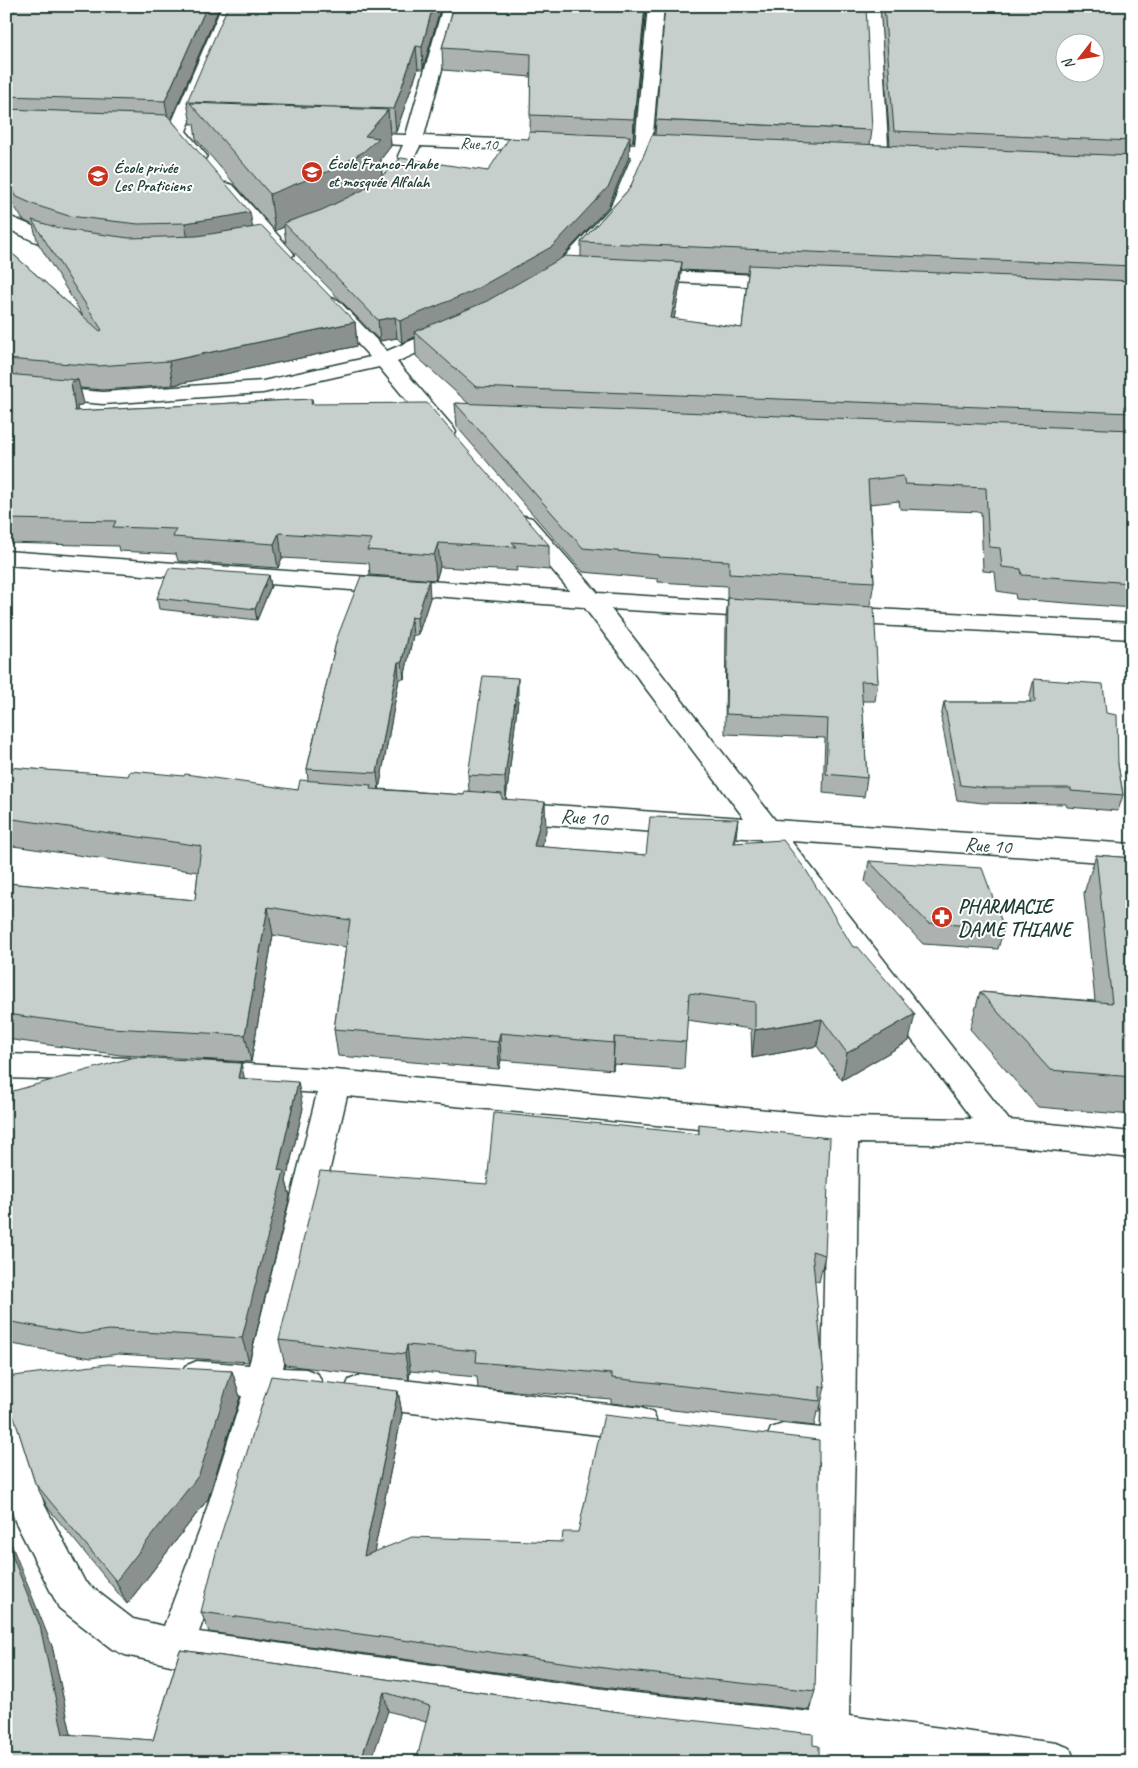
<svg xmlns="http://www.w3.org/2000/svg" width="1138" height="1768" font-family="Caveat,sans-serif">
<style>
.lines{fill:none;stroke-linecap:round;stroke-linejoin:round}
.street-casing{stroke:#1f3d34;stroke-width:3}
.street{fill:#fff;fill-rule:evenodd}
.wall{fill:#abb2af;stroke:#1f3d34;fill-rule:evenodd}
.shaded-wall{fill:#8b918f;stroke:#1f3d34}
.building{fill:#c7cfcc;stroke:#1f3d34;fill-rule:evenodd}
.labels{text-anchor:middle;stroke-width:4;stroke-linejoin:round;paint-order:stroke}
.far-street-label{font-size:16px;fill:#1f3d34;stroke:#fff}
.far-poi-label{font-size:16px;font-weight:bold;fill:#1f3d34;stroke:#fff;text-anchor:start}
.street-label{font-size:20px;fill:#1f3d34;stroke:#fff}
.poi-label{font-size:20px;font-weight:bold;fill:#1f3d34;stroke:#fff;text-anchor:start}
</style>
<rect width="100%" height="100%" fill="#fff"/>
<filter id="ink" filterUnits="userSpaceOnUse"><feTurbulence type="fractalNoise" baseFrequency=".02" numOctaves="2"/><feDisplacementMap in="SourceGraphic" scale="10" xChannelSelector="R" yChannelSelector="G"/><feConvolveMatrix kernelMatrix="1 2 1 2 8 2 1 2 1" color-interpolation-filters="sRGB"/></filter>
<g filter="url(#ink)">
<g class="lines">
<!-- street casing -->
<g class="street-casing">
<path id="street" d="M222,6H238L186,131L207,156L204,160C188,164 176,143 168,131Z
M443,6H459L424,136L543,141L549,142L552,146L549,150L543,151L420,146L413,160H401L398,156L403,145L348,142L345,138L348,134L354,133L406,135Z
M648,6H664L652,146L689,149L692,153L689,157H650L626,214L568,276L555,284H541L538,280L554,268L610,208L632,156L591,153L585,152L582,148L585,144L591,143L635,145Z
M864,6H880L889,162L886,166H874L871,162Z
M226,183L233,185L291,250L294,254L291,258H277L219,193L217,189L219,185Z
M6,215L57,236L79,241L82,245L79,249C55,255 27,237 6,228Z
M643,270L784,276L791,278L794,282L791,286L784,288L636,280L633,276L636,272Z
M331,298L338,300L387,351L443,327L450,325L457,327L460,331L457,335L397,362L453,427L456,432L453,437L445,439L437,437L379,367L263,393L103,404L6,396V384L103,392L263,381L370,357L321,304L324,300Z
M524,516L532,518L598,593L771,604L775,610L771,616L763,618L611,609L775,820L1132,844V864L791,841L1009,1120L1132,1132V1158L1000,1145L858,1143L855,1447L849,1716L1056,1743L1070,1748L1075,1762H903L848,1755L847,1762H809V1750L618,1729L175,1666L125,1655L112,1649L59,1608L15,1521L6,1494V1415L18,1419L44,1504L85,1582L133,1619L164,1626L201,1527L242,1396L197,1393L185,1388L180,1377L185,1366L197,1361L249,1365L317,1093L205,1085L194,1082L190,1073L194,1064L205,1061L335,1070L843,1117L972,1119L760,839L509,822L500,819L496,812L500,805L509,802L744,818L584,607L6,565V551L570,591L513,523L516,518ZM347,1096L827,1141L821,1428L783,1424L771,1428L766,1440L771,1452L783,1456L820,1461L811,1712L618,1691L199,1632L237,1527L275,1398L306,1401L318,1396L323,1385L318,1374L306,1369L283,1368Z
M839,607L1132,623V639L839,623L830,621L827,615L830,609Z
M6,1054L130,1058L141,1061L145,1070L141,1079L130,1082L6,1078Z
M361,1375L641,1408L653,1413L658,1424L653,1435L641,1440L361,1407L349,1402L344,1391L349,1380Z"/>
</g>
<!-- street -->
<use href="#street" class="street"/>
</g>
<!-- wall -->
<path class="wall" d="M220,6L171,119L252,227L355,322L357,346L173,385L103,390L80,388L84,404L77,406V411L312,399L313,404L549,545V570L516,567L517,571L440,567L436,580L370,575L369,563L282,558L278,568L178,561L176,554L119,551L118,546L6,543V248L83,316L38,243L33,225L23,220L6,193V23Z
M441,6L423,69H418L396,132H390L391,146L381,159L382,175L372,184L488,171L529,139L530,132L531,77L443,70L442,48L454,6H646L633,142H630L629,157L608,207L559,260L581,257V242L630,188L655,135L656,120L872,130L870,145H890L880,6H1132V608L1016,599L1015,594L997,591L995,572L983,571L981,512L900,509L899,501L870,504L874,582L870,606L878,682L875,701H862L867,778L864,797L823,793L825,738L725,734L726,618L728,598H727V586L658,582V579L583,572L457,427L455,403L469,404L416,356L415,337L402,343L397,338L380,341L286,244L284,227L275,231L196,139L194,124H191L187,102ZM681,270L748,273L742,328L674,319L680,285Z
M269,575L271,586L257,620L159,609L157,598Z
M430,598L418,635H413L404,679H399L379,789L464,795L469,791L468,775L518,700L506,799L546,830L542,847L646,855L735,842L909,1041L842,1080L817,1046L752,1058L751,1029L687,1020L684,1069L613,1064V1070L501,1060L499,1069L338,1056L334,1029L346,947L273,935L251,1062L120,1055L6,1039V883L195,900L198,872L6,845V767L298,790L308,780L307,769L337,638Z
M1034,679L1106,713L1118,764L1123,795L1118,811L1067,807L1066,804L983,803L957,800L941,718L944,702H1030V695Z
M1096,855L1132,858V1115L1038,1107L970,1029L980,992L1095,1001L1084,893Z
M869,861L1004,928L998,949L923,944L865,882Z
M244,1078L303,1108L286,1181L290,1196L249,1362L118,1354L91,1358L6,1343V1093Z
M699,1124L825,1255L819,1282L814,1280L825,1387L819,1412H817L814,1426L611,1403V1399L478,1388L477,1377L410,1371L409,1380L285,1365L279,1340L487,1184L699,1134Z
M232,1371L240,1397L208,1499L127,1604L48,1508L35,1483L14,1416L6,1413V1377Z
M398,1391L402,1414L374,1552L815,1691L809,1710L618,1689L209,1632L201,1612Z
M52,1646L71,1735L153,1740L180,1650L619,1712L426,1722L388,1711L6,1762Z"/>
<!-- shaded-wall -->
<path class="shaded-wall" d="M6,6H16L6,21Z
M207,6H220L169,124L165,101Z
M433,6H441L423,69L422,47Z
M645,6H646L633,142L634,119Z
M416,46L418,69L396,132L394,109Z
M388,110L391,146L381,159L382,175L366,189L336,207L284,223V227L275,231L270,194L365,136Z
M630,136L629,157L608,207L553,267L472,313L414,332L415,337L402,343L400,321Z
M250,212L254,236L189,246L185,223Z
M682,262L680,285L670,342L671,318Z
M395,317L397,338L380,341L378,320Z
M355,322L357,346L173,385L169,361Z
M78,380L84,404L77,406L80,435L75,411L71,382Z
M279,533L282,558L278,568L274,544Z
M438,543L440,567L436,580L434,555Z
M269,575L271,586L257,620L255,609Z
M429,580L430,598L418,635L417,618Z
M411,617L413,635L404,679L402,662Z
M398,662L399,679L379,790L377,773Z
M518,678V700L506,799L505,777Z
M545,802L546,830L535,874L534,846Z
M738,819L735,847L733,843Z
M268,907L273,935L251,1062L245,1035Z
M915,1014L909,1041L842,1080L847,1053Z
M822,1019L817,1046L752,1058L755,1030Z
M500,1033L501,1060L499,1069L498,1042Z
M614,1037L613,1064V1070L614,1043Z
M241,1063L247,1089L238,1078Z
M298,1082L303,1108L286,1181L290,1196L249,1362L242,1338L278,1170Z
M407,1345L410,1371L409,1380L405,1354Z
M232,1371L240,1397L208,1499L127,1604L116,1581Z
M398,1391L402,1414L369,1577L364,1556Z
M6,1531L52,1646L75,1752L63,1734L6,1540Z
M384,1692L388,1711L371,1762H360Z"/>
<!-- building -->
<path class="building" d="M17,6H207L165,101L6,96V23H7Z
M228,6H433L422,47L416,46L394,109L187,102Z
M454,6H645L634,119L530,115L531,54L442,48Z
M665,6H866L872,130L656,120Z
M884,6H1132V141L894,131ZM1066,42H1096V72H1066Z
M190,103L388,110L365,136L379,138L363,152L332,170L270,194Z
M6,109L167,115L250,212L231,216L185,223L138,224L69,216L35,205L17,197L6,179Z
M529,132L630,136L609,186L553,246L471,292L400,321L395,317L378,320L284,223L322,210L363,190L381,177L401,158L488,171L509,138L529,139Z
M652,135L1132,156V266L581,242L630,188Z
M32,220L62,229L129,238L197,236L262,226L355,322L169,361L98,366L6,359V248L100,331L102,330Z
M565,256L682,262L671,318L742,328L749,265L1132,281V413L476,387L414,332L487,301Z
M6,374L78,380L71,382L75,411L312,399L311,404L427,403L549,545L512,542L516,547L438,543L434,555L367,550L372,539L279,533L274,544L173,537L176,529L113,527L116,521L6,519Z
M455,403L1132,430V583L1022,575L1021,569L1002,567L1000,548L989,547L986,488L905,484L903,476L868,480L874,582L729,574V561L659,557V555L583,548Z
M169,568L269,575L255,609L157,598Z
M361,576L429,580L417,618L411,617L402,662H398L377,773L307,769L337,638Z
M728,598L874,607L878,682L861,681L867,778L826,774L828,719L726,714Z
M483,676L518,678L505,777L468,775Z
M1034,679L1103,684L1106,713L1117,715L1118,764L1123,795L1071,791V788H986L960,785L944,702H1035Z
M6,767L128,776L130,771L184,776L185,774L298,790L300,780L371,785L370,789L464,795L465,791L502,794V799L545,802L534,846L646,855L650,817L738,819L733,843L783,840L806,870L853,947H858L915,1014L847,1053L822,1019L755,1030V1002L689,993L686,1042L614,1037V1043L500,1033L498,1042L334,1029L350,920L268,907L245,1035L111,1028L6,1014V883L195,900L201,846L6,818Z
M1096,855L1132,858V1077L1050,1070L980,992L1112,1003Z
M869,861L982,868L1004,928L928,923Z
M134,1057L241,1063L238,1078L298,1082L278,1170L284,1171L242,1338L109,1330L81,1334L6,1321V1093Z
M494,1113L699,1134V1124L830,1138L825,1255L812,1251L825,1387L820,1386V1401L612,1378V1374L476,1362L477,1351L407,1345L405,1354L279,1340L320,1171L487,1184Z
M108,1364L232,1371L199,1475L116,1581L35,1483L6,1392V1377Z
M271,1376L398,1391L364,1556L412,1537L562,1542L563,1532H578L604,1415L819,1440V1531L815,1691L619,1670L201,1612L219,1541Z
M6,1540L40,1626L63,1734L153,1740L180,1650L619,1712L813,1734V1745L819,1746V1762H416L430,1706L384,1692L360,1762H6Z"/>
</g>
<!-- icons -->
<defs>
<g id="school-disc" transform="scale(1.125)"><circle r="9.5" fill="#c8321e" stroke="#fff"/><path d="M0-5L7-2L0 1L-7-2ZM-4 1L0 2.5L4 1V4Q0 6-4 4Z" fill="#fff"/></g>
<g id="pharmacy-disc" transform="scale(1.125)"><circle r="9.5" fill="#c8321e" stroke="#fff"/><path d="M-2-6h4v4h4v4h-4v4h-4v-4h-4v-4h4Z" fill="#fff"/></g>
</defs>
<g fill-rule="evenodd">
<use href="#school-disc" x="312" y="172"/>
<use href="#school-disc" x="98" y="176"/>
<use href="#pharmacy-disc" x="942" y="917"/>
</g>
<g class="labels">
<!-- far-street labels -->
<g class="far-street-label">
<text transform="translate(479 143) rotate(3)" y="6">Rue 10</text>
</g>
<!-- far-poi labels -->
<g class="far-poi-label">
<text x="328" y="169">École Franco-Arabe<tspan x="328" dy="18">et mosquée Alfalah</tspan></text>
<text x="114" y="173">École privée<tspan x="114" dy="18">Les Praticiens</tspan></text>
</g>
<!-- street labels -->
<g class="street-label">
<text transform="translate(584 817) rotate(4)" y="7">Rue 10</text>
<text transform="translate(988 845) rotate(4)" y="7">Rue 10</text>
</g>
<!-- poi labels -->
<g class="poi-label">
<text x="958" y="913">PHARMACIE<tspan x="958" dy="23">DAME THIANE</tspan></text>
</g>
</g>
<!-- margin -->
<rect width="1138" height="1768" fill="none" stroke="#fff" stroke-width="25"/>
<rect x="12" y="12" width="1113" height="1743" fill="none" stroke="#1f3d34" stroke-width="2" filter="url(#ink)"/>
<!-- north arrow -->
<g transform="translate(1080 58) rotate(239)"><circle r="24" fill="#ffffff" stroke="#a5b1ae"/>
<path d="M0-4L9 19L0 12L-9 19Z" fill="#c8321e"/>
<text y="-8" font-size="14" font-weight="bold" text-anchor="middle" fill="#1f3d34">N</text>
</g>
</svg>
